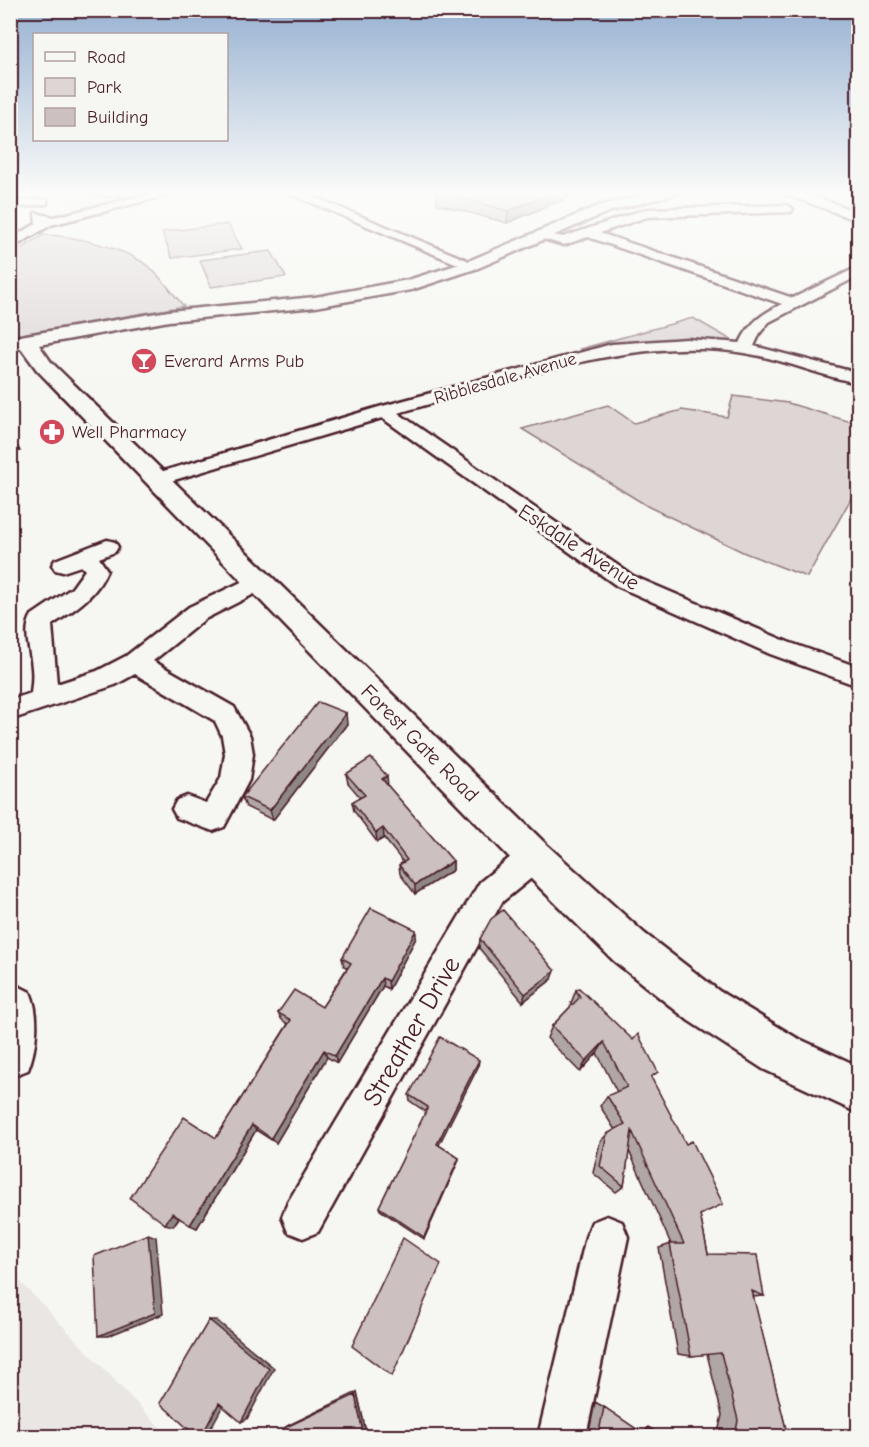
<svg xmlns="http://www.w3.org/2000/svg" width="869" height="1447" font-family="'Comic Neue',sans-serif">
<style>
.built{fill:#e9e6e3}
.green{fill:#ddd6d5;stroke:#947a80;stroke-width:1.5}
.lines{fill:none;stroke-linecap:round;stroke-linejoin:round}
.minor-casing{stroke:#4a1f2b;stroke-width:5}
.tertiary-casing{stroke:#4a1f2b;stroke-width:5}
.minor{fill:#f6f6f2;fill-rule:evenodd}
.tertiary{fill:#f6f6f2;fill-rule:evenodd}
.wall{fill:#afa6a5;stroke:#4a1f2b;stroke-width:1.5}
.shaded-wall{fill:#8f8786;stroke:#4a1f2b;stroke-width:1.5}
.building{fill:#ccc1c0;stroke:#4a1f2b;stroke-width:1.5}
.labels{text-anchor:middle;stroke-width:6;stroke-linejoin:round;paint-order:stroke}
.far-poi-label{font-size:18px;fill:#4a1f2b;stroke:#f6f6f2;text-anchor:start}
.far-street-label{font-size:18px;fill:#4a1f2b;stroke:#f6f6f2}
.street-label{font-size:21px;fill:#4a1f2b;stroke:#f6f6f2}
.near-street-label{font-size:26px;fill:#4a1f2b;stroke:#f6f6f2}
</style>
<rect width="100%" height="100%" fill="#f6f6f2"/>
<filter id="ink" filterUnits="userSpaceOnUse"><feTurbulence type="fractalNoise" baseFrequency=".0167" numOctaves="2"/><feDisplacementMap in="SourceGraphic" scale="12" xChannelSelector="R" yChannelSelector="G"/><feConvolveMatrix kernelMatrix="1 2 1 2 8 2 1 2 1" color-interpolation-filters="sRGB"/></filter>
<g filter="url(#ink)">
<!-- built -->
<path class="built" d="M60,192H158L82,208L68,206Z
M10,1272H11L168,1436H11Z"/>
<!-- green -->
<path class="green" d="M228,224L242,249L172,258L162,232Z
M43,235C73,235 126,248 149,267C162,278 172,293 184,306L11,336V255Z
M271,251L286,277L211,287L200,260Z
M693,318L733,341C683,337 634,339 585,351L580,349Z
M733,396L788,403L858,424V486L807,577L745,553L649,507L522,429L608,405L634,423L682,410L727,417Z"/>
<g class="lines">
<!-- minor casing -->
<g class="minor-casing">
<path id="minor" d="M158,192H180L51,225L10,249V239L36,224L35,213L54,217Z
M286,192H302L479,265L472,269L467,268Z
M43,199L47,200V204L10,208V201Z
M787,205L793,209L791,212L647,217L600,233L793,298L858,267V276L769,322L760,333L754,346L858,373V383C820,376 783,359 744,353C630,334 507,383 398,413L633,576L788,642L858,667V686L770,654L617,586L382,418L164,483H150L147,479L150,475L379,407L612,344L687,339L740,343C750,322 762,314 782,304L588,237L564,245L533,236L539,232L563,237L646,209Z
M107,540L115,542L118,547L115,552L99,558L107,570C96,597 75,609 52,625L57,684L97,671L126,656L189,607L252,577L260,575L268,577L271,582L268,587L205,619L153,661L234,707L250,736L253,754L249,780L224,827L213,831L177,818L172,809L177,800L187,796L206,803L221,778L225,754L222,736L215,721L135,674L115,685L10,720V700L31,693C32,685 33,676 32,668C31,651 22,631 32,615L72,588L85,570L81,566L63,572L55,570L52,565L55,560Z
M534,843L545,847L549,857L545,867L502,902L318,1232L303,1238L288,1232L282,1217L288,1202L480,882L523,847Z
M18,986L30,992C40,1014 37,1048 28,1070L15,1075L10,1074V987Z
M607,1216L622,1222L628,1237L586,1436H538L586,1237L592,1222Z"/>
</g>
<!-- tertiary casing -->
<g class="tertiary-casing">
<path id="tertiary" d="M655,192H681L608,212L478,268L411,290L315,307L169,321L39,345L51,362L547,845L644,933L719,991L795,1037L858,1066V1113L763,1069L689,1021L614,961L521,869L37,370L21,348L10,350V338L26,335L169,311L315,297L408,280L466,262L598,206Z
M780,192H802L858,212V221Z"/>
</g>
<!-- minor -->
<use href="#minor" class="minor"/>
<!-- tertiary -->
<use href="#tertiary" class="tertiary"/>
</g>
<!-- wall -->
<path class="wall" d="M92,192H147L122,198L96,196Z
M437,192H581L507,223L437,204Z
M347,724L273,820L246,807L242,797Z
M346,774L388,786L453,861V870L415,894L400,874L399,865L403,862L384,838L377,842L354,811L352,802L360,797L348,783Z
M416,938L389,989L383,986L337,1063L327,1057L276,1143L256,1130L197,1228L179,1218L173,1226L216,1138L288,1024L282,1020L278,1013L322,1007L347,968L344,966L342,958Z
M480,939L552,979L523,1002L479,948Z
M576,990L652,1079L700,1215L708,1254L764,1296L753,1297L788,1437H717L722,1415L707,1354L691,1356L678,1354L659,1248L671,1244L629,1151L624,1186L616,1192L593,1173L600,1142L607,1134L615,1130L600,1106L607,1096L617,1092L597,1053L580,1072L547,1038L552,1026L572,1005L571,1003Z
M478,1067L438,1145L459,1158L458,1162L424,1239L380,1210L379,1207L426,1112L410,1101L409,1095Z
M357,1392L367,1437H285L284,1428L289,1425Z
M595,1402L604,1407L644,1434L648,1427L665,1437H588Z"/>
<!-- shaded-wall -->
<path class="shaded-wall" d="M10,192H13L12,199H10Z
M120,192H147L122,198Z
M555,192H581L507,223L508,211Z
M14,440L20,451L10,454V441Z
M346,713L347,724L273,820L270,810Z
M387,776L388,786L382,779Z
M383,828L384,838L377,842L376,833Z
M453,861V870L415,894V885Z
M416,930V938L389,989L388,981Z
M555,971L552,979L523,1002L525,994Z
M382,978L383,986L337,1063L335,1056Z
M604,1042L597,1053L580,1072L586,1061Z
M324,1050L327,1057L276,1143L271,1138Z
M479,1060L478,1067L437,1149V1144Z
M252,1125L256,1130L197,1228L190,1225Z
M459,1158L458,1162L424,1239V1237Z
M172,1213L180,1216L173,1226L165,1224Z
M148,1234L156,1237L163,1314L108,1336H98Z
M209,1320H216L274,1368L247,1419L241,1422Z
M357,1392L367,1437H364L355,1395Z
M226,1400L207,1435L204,1437H201L219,1403Z"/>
<!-- building -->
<path class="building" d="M438,192H555L508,211Z
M318,702L346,713L270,810L242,797Z
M371,758L387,776L382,779L453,861L415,885L399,865L407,860L383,828L376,833L352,802L365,795L346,774Z
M371,908L416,930L388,981L382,978L335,1056L324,1050L271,1138L252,1125L190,1225L172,1213L165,1224L130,1198L184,1117L216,1138L291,1020L278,1013L294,990L322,1007L351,963L342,958Z
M503,910L555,971L525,994L480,939L491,919Z
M579,988L633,1040L638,1034L658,1072L651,1077L686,1144L692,1141L723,1204L700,1215L708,1254L757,1255L764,1296L752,1291L788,1437H735L738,1420L721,1353L691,1356L670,1244H684L632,1131L624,1186L600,1166L607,1134L625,1124L607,1096L627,1087L604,1042L586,1061L552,1026L580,997L576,990Z
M440,1037L479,1060L437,1144L459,1158L424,1237L379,1207L428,1107L409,1095Z
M148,1234L155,1313L98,1336L94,1256Z
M403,1238L441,1264L392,1376L352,1346Z
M209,1320L269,1369L241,1422L219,1403L201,1437H197L160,1403Z
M355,1395L364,1437H285L284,1428Z
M604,1407L648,1437H598Z
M660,1433L665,1437H658Z"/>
</g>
<!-- sky -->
<linearGradient id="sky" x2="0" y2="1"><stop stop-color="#96b1d1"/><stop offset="0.49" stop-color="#fbfbf9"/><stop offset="1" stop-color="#fbfbf9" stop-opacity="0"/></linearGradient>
<rect width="869" height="395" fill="url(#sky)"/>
<!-- icons -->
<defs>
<g id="bar-disc" transform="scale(1.35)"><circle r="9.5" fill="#d1495b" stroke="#f6f6f2"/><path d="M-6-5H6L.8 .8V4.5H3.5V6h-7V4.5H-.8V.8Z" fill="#fff"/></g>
<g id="pharmacy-disc" transform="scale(1.35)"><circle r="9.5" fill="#d1495b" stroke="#f6f6f2"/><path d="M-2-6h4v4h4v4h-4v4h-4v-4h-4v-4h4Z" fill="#fff"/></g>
</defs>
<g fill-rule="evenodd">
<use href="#bar-disc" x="144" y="361"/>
<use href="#pharmacy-disc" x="52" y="432"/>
</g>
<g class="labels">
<!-- far-poi labels -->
<g class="far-poi-label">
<text x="164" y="367">Everard Arms Pub</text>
<text x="72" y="438">Well Pharmacy</text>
</g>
<!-- far-street labels -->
<g class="far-street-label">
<text transform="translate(505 378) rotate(-16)" y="6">Ribblesdale Avenue</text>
</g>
<!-- street labels -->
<g class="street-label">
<text transform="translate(579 547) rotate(33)" y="7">Eskdale Avenue</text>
<text transform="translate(420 743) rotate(45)" y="7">Forest Gate Road</text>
</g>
<!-- near-street labels -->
<g class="near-street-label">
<text transform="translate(411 1031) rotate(-60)" y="9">Streather Drive</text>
</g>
</g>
<!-- margin -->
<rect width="869" height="1447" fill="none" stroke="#f6f6f2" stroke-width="36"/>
<rect x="18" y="18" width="833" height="1411" fill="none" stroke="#4a1f2b" stroke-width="2" filter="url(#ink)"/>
<!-- legend -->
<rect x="33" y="33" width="195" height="108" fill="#f6f6f2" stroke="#b1a0a2" stroke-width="1.5"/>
<rect x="45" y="52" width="30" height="9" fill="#f6f6f2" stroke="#b1a0a2" stroke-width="1.5"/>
<text x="87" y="63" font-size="18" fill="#4a1f2b">Road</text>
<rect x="45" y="78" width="30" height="18" fill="#ddd6d5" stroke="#b1a0a2" stroke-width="1.5"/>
<text x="87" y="93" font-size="18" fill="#4a1f2b">Park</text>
<rect x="45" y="108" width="30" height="18" fill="#ccc1c0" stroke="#b1a0a2" stroke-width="1.5"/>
<text x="87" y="123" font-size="18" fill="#4a1f2b">Building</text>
</svg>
